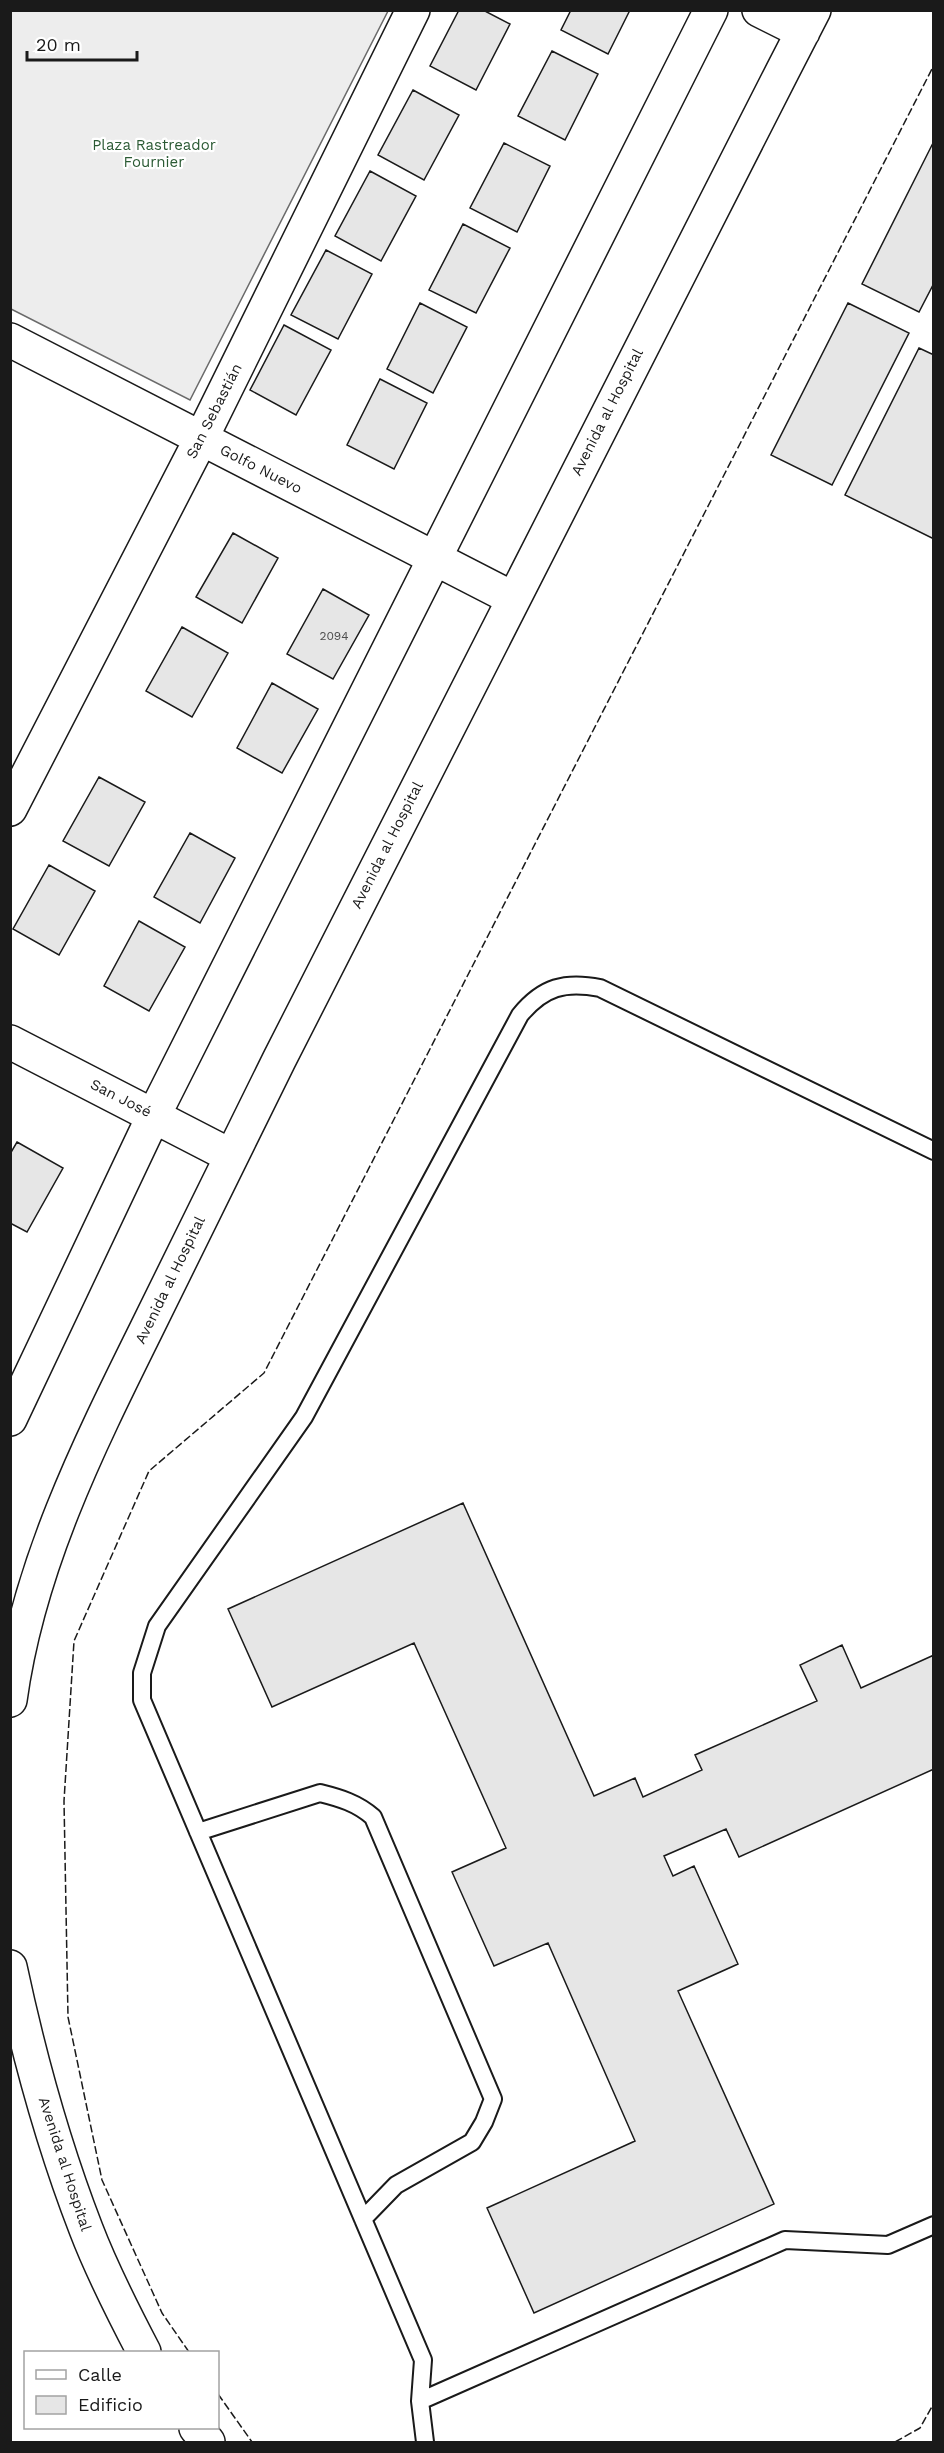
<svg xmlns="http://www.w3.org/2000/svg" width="944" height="2453" font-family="'Work Sans',sans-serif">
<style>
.built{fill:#ededed;stroke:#6a6a6a;stroke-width:1.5}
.building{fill:#e6e6e6;stroke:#1a1a1a;stroke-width:1.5}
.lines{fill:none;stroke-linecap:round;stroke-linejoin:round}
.lane-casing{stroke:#1a1a1a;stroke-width:20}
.street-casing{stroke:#1a1a1a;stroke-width:36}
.lane{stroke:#fff;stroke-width:16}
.street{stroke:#fff;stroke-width:33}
.fence{stroke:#1a1a1a;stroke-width:1.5;stroke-dasharray:8 3;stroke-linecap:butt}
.labels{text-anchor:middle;stroke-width:4.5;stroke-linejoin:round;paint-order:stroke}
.number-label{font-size:12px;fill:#4d4d4d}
.park-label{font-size:15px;fill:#2b5a34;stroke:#fff}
.street-label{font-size:15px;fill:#1a1a1a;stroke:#fff}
</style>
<rect width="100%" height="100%" fill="#fff"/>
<!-- built -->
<path class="built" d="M10,11H388L190,400L11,309Z"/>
<!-- building -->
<path class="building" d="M459,10H483L510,24L476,90L430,66Z
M571,10H630L608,54L561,30Z
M552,51L598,74L565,140L518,116Z
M413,90L459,115L424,180L378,155Z
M934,141V283L919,312L862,284Z
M504,143L550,166L517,232L470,208Z
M370,171L416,196L381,261L335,236Z
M463,224L510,248L476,313L429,290Z
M326,250L372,274L338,339L291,315Z
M420,303L467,327L433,393L387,369Z
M848,303L909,333L832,485L771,455Z
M284,325L331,350L296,415L250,390Z
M919,348L934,355V539L845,495Z
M380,379L427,403L394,469L347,445Z
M233,533L278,558L242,623L196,597Z
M323,589L369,615L333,679L287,654Z
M182,627L228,653L192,717L146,691Z
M272,683L318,709L282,773L237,748Z
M99,777L145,802L109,866L63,841Z
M190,833L235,858L200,923L154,897Z
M49,865L95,891L59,955L13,929Z
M139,921L185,947L149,1011L104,986Z
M17,1142L63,1168L27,1232L10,1223V1154Z
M463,1503L594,1796L635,1778L643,1797L702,1770L695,1755L817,1701L800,1665L842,1645L861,1688L934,1655V1769L739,1857L726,1829L664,1856L673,1876L694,1866L738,1964L678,1991L774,2204L534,2313L487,2208L635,2141L548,1943L494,1966L452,1872L506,1848L414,1643L272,1707L228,1609Z"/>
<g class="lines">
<!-- lane casing -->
<g class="lane-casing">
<path id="lane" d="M198,1832L320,1793C340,1798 357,1803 373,1817L493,2099L484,2122L472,2142L396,2185L363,2219
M420,2401L785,2240L888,2245L934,2225
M425,2442L420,2401L423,2360L142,1700V1673L157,1626L304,1417L520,1015C543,987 565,981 600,988L934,1151"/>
</g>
<!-- street casing -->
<g class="street-casing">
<path id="street" d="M759,10L803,32
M10,340L512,598
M10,809L201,439L413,10
M10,1042L231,1156
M10,1419L154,1115L711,10
M10,1700C28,1568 87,1449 146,1330C190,1240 234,1150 279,1060C456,709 634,359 814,10
M10,1967C29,2056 53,2144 86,2229C102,2271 123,2312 144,2352
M196,2428L208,2442"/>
</g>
<!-- lane -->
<use href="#lane" class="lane"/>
<!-- street -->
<use href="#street" class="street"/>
<!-- fence -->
<path class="fence" d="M189,2352L162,2313L102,2180L68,2017L64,1801L74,1641L149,1471L264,1373L934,65
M218,2394L252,2442
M895,2442L920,2428L934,2403"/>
</g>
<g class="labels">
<!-- number labels -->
<g class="number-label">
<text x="334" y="640">2094</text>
</g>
<!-- park labels -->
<g class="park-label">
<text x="154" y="150">Plaza Rastreador<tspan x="154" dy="17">Fournier</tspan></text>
</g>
<!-- street labels -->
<g class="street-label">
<text transform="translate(214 411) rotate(-63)" y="5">San Sebastián</text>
<text transform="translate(607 412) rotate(-63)" y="5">Avenida al Hospital</text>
<text transform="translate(261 469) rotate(27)" y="5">Golfo Nuevo</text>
<text transform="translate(387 845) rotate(-63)" y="5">Avenida al Hospital</text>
<text transform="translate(121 1098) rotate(27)" y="5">San José</text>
<text transform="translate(170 1280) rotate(-64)" y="5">Avenida al Hospital</text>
<text transform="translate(65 2164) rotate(72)" y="5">Avenida al Hospital</text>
</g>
</g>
<!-- border -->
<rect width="944" height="2453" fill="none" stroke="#1a1a1a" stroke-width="24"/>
<!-- legend -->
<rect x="24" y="2351" width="195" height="78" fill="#ffffff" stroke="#a3a3a3" stroke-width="1.5"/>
<rect x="36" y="2370" width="30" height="9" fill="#ffffff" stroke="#a3a3a3" stroke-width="1.5"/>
<text x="78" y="2381" font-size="18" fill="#1a1a1a">Calle</text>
<rect x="36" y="2396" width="30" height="18" fill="#e6e6e6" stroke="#a3a3a3" stroke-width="1.5"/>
<text x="78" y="2411" font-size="18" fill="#1a1a1a">Edificio</text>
<!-- scale -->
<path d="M27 51v9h110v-9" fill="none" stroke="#1a1a1a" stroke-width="3"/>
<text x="36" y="51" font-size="18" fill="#1a1a1a" stroke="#ffffff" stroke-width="4.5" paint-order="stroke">20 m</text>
</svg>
